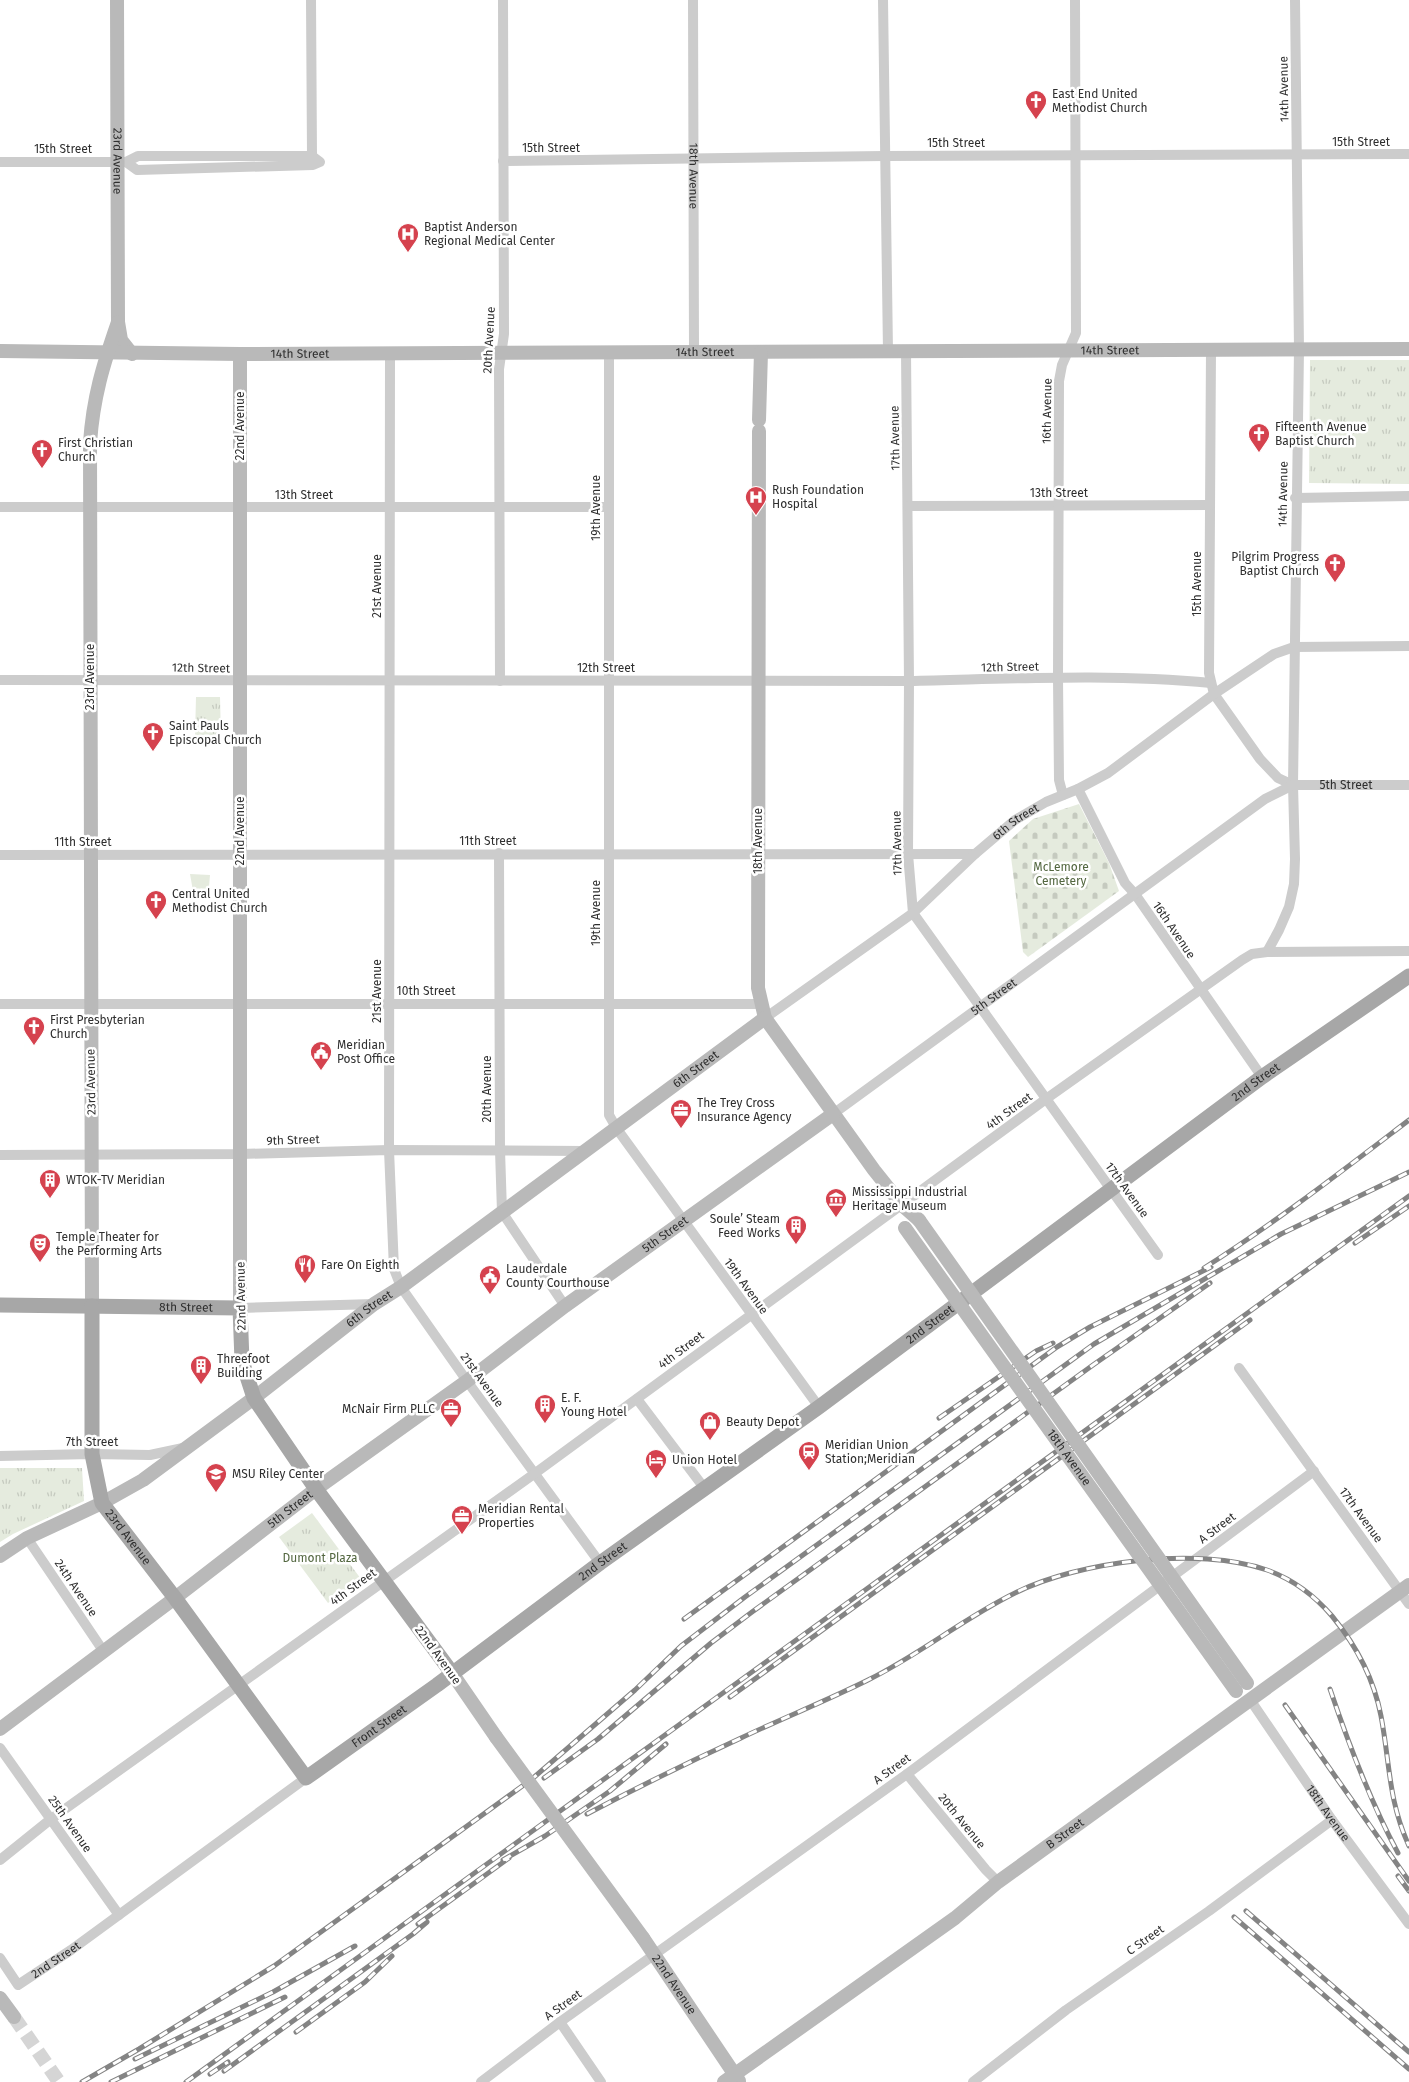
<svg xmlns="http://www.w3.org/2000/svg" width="1409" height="2082" font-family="'Fira Sans',sans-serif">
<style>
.grass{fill:url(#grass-tufts)}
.cemetery{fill:url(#cemetery-stones)}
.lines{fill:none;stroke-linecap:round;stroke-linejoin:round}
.secondary-tunnel{stroke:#d5d5d5;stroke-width:14;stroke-dasharray:14 7;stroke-linecap:butt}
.street{stroke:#ccc;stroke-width:10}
.secondary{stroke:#b9b9b9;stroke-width:14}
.primary{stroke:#a7a7a7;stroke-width:15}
.rail-casing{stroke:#848484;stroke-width:5}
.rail{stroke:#fff;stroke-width:3;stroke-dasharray:9;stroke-linecap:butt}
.secondary-bridge{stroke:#b9b9b9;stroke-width:14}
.labels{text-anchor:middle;stroke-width:5;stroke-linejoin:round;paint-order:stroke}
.street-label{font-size:12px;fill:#2f2f2f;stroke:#fff}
.poi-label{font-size:12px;fill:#2f2f2f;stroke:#fff;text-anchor:start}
.park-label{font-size:12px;fill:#536740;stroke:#fff}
</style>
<defs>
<pattern id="grass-tufts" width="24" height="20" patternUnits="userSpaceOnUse" patternTransform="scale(1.25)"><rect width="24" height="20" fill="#e5ebde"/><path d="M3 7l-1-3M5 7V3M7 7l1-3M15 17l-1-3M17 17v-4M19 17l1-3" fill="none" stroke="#c5cabf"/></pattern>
<pattern id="cemetery-stones" width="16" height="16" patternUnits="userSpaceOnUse" patternTransform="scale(1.25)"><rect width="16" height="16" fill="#e5ebde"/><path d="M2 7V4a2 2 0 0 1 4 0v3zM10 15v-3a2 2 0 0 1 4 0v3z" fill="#c5cabf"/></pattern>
</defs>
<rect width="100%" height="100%" fill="#fff"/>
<!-- grass -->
<path class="grass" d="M1310,360H1409V484L1309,483Z
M196,697H220L221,737L195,736Z
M190,874L210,875L208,899L201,900L193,891Z
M0,1468H82L84,1501L13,1534L0,1542Z
M312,1513L361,1579L328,1603L279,1537Z"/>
<!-- cemetery -->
<path class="cemetery" d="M1079,804L1109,863L1119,891L1028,957L1023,952L1009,841L1033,819Z"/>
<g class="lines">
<!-- secondary-tunnel -->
<path class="secondary-tunnel" d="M14,2017L59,2082"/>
<!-- street -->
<g class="street">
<path d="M311,0L312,156"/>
<path id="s1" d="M693,0L694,352"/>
<path d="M883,0L888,352"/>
<path d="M503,161L884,156L1409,154"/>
<path d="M0,162H126L138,156H312L320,162L313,165L137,170L126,162"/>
<path d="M1211,350L1209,673L1214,694L1260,759L1278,778L1293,785"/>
<path d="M906,351L909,681L908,854L913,913L1158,1255"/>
<path d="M609,353V1115L617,1129L819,1407"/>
<path d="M390,354L389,1150L394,1269L401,1287L467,1381L600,1563"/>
<path d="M1295,498L1409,496"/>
<path d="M908,506L1210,505"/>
<path d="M0,507H608"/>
<path d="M0,680L909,681C1009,679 1111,673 1211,683"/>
<path d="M500,681L499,369L504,334L503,0"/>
<path d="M1078,789L1125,883L1135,894L1262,1077"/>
<path d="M1063,795L1059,780L1058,678L1059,381L1062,365L1076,333L1075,0"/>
<path d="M499,853L500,1150L502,1212L565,1306"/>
<path d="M0,855L975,854"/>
<path d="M1267,952L1279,930L1289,907L1294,884L1295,859L1293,785L1299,349L1295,0"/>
<path d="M0,1004H762"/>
<path id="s2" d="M765,1018L913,913L975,854L1015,820L1046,802L1078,789L1108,773L1214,694L1274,654L1294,647L1409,646"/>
<path id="s3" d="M833,1114L1265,799L1293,785H1409"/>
<path d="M0,1155L241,1154L389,1150L586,1151"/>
<path d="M240,1308L374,1304"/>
<path d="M1239,1368L1409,1604"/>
<path d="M637,1399L705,1489"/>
<path d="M0,1456L92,1454L150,1455L183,1448"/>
<path d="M27,1538L104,1652"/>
<path id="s4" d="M1251,1701L1332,1820L1409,1924"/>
<path d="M0,1748L119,1915"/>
<path d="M907,1774L986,1870L998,1882"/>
<path d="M0,1860L51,1819L534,1474L1046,1099L1242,960L1252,954L1267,952L1409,951"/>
<path id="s5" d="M0,1958L18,1985L71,1950L306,1778"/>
<path d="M560,2022L601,2082"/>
<path d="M481,2082L560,2022L907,1774L1314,1471"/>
<path d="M973,2082L1066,2010L1209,1911L1332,1820"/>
</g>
<!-- secondary -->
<g class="secondary">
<path id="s6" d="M117,0L118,322L121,340L132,354"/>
<path id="s7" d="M0,351L240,354L1409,349"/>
<path d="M240,354V1308"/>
<path d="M759,420L761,352"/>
<path d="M759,431L758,988L765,1018L874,1170L902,1205L919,1220"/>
<path d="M92,1306L90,443C93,398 103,365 118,322"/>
<path id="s8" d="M0,1556L27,1538L102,1503L143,1480L254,1398L374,1304L401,1287L765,1018"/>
<path d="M452,1673L496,1737"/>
<path id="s9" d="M0,1729L175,1598L316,1489L467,1381L565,1306L833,1114"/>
<path id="s10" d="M643,1938L739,2081"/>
<path d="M0,1998L14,2017"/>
<path id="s11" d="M724,2082L955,1918L998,1882L1409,1585"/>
</g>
<!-- primary -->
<g class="primary">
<path id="s12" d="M0,1305L240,1308L242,1361L254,1398L316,1489L452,1673"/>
<path id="s13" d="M92,1306V1454L102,1503L175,1598L306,1778L437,1685L600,1563L819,1407L1262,1077L1409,976"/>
</g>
<!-- rail casing -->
<g class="rail-casing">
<path id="rail" d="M1355,1243L1409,1206
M1204,1268C1275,1223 1342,1171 1409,1120
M939,1418L1036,1351L1053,1343
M684,1619L1057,1347L1090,1327L1211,1267
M1330,1689C1349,1745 1370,1801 1398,1853
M730,1697L1250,1320
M1285,1705L1409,1881
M544,1778L598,1739L711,1643L752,1612L1093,1365L1210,1283
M587,1814C638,1787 689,1762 741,1738C783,1718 826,1701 868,1680C919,1655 964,1618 1015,1593C1079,1561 1198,1546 1267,1570C1292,1579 1314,1595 1332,1616C1355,1644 1374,1679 1381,1716C1390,1763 1388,1800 1409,1846
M503,1860L545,1836L610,1791L666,1744
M1398,1876L1409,1891
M1246,1911L1409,2052
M1234,1917L1409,2069
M418,1924L509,1858
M296,2032L365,1982L392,1956
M135,2059L273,1992L355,1946
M224,2071L413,1934L427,1922
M210,2074L228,2062
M82,2082L139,2049L274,1966L532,1779L635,1690L681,1646L745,1597L1094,1344L1281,1234L1409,1172
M111,2082L285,1997
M186,2082L1409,1196"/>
</g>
<!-- rail -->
<use href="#rail" class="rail"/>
<!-- secondary-bridge -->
<g class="secondary-bridge">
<path d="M919,1220L1247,1683"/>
<path id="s14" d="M905,1228L1236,1691"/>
<path d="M496,1737L643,1938"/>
</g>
</g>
<!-- icons -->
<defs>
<g id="church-pin" transform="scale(1.125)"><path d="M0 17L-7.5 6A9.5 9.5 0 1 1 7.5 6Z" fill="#d5424e" stroke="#fff"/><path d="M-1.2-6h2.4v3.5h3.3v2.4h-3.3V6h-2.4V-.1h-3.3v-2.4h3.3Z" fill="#fff"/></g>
<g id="hospital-pin" transform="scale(1.125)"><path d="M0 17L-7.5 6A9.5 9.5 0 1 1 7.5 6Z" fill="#d5424e" stroke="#fff"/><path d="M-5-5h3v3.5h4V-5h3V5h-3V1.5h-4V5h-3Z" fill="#fff"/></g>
<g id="civic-pin" transform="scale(1.125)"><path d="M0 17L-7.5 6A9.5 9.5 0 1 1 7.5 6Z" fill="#d5424e" stroke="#fff"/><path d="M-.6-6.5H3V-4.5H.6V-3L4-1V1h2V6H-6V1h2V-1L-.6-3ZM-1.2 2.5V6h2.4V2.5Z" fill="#fff"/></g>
<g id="office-pin" transform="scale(1.125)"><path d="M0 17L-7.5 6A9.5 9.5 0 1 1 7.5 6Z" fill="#d5424e" stroke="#fff"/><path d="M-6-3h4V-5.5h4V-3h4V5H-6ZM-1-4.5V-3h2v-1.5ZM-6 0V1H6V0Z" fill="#fff"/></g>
<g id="building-pin" transform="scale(1.125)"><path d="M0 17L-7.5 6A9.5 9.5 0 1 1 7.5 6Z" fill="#d5424e" stroke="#fff"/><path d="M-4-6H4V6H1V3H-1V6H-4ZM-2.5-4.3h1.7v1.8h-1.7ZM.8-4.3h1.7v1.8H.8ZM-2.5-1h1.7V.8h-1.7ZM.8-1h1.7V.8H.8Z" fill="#fff"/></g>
<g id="museum-pin" transform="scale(1.125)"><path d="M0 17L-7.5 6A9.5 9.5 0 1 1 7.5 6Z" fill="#d5424e" stroke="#fff"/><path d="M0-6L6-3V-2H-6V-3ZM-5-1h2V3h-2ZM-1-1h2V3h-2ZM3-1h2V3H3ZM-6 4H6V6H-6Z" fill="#fff"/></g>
<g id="theatre-pin" transform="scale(1.125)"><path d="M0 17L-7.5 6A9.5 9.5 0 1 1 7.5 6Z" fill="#d5424e" stroke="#fff"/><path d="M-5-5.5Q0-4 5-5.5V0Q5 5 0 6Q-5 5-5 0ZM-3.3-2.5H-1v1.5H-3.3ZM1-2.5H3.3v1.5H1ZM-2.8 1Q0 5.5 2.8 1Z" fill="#fff"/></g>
<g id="restaurant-pin" transform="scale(1.125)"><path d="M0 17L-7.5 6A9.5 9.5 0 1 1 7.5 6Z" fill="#d5424e" stroke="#fff"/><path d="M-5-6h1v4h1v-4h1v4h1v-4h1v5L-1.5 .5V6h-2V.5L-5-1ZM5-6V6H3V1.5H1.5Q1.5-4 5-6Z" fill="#fff"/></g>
<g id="shop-pin" transform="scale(1.125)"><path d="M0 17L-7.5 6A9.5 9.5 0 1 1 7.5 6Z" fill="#d5424e" stroke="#fff"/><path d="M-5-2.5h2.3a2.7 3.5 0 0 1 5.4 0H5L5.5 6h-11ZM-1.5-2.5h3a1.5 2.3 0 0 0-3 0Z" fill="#fff"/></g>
<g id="station-pin" transform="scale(1.125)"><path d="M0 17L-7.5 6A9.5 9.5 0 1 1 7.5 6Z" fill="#d5424e" stroke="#fff"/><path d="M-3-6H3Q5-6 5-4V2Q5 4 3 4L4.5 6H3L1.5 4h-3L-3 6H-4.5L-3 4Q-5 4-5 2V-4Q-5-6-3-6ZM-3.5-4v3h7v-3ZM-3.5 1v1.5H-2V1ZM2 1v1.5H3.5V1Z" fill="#fff"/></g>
<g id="hotel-pin" transform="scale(1.125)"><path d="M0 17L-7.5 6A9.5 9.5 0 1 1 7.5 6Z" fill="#d5424e" stroke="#fff"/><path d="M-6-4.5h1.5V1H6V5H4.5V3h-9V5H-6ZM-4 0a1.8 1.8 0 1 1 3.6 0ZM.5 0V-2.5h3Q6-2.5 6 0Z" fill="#fff"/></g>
<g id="university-pin" transform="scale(1.125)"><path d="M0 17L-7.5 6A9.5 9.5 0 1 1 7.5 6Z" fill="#d5424e" stroke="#fff"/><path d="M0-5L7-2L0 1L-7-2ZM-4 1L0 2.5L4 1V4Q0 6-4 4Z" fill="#fff"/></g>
</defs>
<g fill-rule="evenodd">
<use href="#church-pin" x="1036" y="101"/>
<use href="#hospital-pin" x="408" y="234"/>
<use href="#church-pin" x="1259" y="434"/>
<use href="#church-pin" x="42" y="450"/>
<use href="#hospital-pin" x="756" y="497"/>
<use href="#church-pin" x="1335" y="564"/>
<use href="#church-pin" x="153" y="733"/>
<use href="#church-pin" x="156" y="901"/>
<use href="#church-pin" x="34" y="1027"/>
<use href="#civic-pin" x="321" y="1052"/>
<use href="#office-pin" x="681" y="1110"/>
<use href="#building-pin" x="50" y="1180"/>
<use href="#museum-pin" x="836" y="1199"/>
<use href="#building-pin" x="796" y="1226"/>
<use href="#theatre-pin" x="40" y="1244"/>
<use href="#restaurant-pin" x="305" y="1265"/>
<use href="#civic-pin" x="490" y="1276"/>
<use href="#building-pin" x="201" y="1366"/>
<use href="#building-pin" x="545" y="1405"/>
<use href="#office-pin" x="451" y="1409"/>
<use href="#shop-pin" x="710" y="1422"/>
<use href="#station-pin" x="809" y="1452"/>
<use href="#hotel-pin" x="656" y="1460"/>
<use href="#university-pin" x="216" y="1474"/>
<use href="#office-pin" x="462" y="1516"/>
</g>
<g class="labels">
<!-- street labels -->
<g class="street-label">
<text transform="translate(1284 89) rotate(-91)" y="4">14th Avenue</text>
<text x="1361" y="146">15th Street</text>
<text x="956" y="147">15th Street</text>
<text x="551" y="152">15th Street</text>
<text x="63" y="153">15th Street</text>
<text dy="4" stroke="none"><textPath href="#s6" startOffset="161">23rd Avenue</textPath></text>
<text dy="4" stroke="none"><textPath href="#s1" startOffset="176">18th Avenue</textPath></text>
<text transform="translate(489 340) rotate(-87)" y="4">20th Avenue</text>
<text dy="4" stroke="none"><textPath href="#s7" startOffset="1110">14th Street</textPath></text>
<text dy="4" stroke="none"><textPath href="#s7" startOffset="705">14th Street</textPath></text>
<text dy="4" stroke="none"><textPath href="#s7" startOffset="300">14th Street</textPath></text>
<text transform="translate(1047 411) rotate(-89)" y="4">16th Avenue</text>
<text transform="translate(240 426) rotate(-90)" y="4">22nd Avenue</text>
<text transform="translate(895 438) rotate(-91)" y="4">17th Avenue</text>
<text x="1059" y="497">13th Street</text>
<text transform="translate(1283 494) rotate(-89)" y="4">14th Avenue</text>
<text x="304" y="499">13th Street</text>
<text transform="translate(596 508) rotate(-90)" y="4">19th Avenue</text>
<text transform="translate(1197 584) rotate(-90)" y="4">15th Avenue</text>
<text transform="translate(377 586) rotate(-90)" y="4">21st Avenue</text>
<text transform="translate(1010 667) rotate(-1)" y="4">12th Street</text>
<text transform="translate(201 668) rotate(1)" y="4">12th Street</text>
<text x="606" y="672">12th Street</text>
<text transform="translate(90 677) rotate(-90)" y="4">23rd Avenue</text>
<text dy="4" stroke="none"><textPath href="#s3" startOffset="619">5th Street</textPath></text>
<text dy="4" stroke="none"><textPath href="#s2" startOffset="319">6th Street</textPath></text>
<text transform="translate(240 831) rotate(-90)" y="4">22nd Avenue</text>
<text x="488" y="845">11th Street</text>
<text transform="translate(758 841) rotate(-90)" y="4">18th Avenue</text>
<text x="83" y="846">11th Street</text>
<text transform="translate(897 843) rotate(-91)" y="4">17th Avenue</text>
<text transform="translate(596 913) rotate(-90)" y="4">19th Avenue</text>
<text transform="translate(1174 930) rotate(56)" y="4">16th Avenue</text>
<text transform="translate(377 991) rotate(-90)" y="4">21st Avenue</text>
<text x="426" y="995">10th Street</text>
<text dy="4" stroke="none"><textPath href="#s3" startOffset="199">5th Street</textPath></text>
<text dy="4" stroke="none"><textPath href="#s8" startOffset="851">6th Street</textPath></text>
<text transform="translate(91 1082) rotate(-91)" y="4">23rd Avenue</text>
<text dy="4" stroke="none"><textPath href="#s13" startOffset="1718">2nd Street</textPath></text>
<text transform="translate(487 1089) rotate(-90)" y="4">20th Avenue</text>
<text transform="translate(1009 1111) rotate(-36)" y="4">4th Street</text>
<text transform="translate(293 1140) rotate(-2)" y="4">9th Street</text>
<text transform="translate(1127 1190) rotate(54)" y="4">17th Avenue</text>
<text dy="4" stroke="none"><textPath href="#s9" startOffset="829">5th Street</textPath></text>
<text transform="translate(746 1286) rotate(54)" y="4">19th Avenue</text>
<text transform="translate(241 1296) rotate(-91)" y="4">22nd Avenue</text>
<text dy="4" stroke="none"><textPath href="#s12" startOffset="186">8th Street</textPath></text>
<text dy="4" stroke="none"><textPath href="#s8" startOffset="446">6th Street</textPath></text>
<text dy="4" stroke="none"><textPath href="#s13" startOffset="1312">2nd Street</textPath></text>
<text transform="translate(681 1350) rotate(-37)" y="4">4th Street</text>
<text transform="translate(482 1380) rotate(54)" y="4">21st Avenue</text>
<text x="92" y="1446">7th Street</text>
<text dy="4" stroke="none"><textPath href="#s14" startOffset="282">18th Avenue</textPath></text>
<text dy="4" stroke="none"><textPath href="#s9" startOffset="364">5th Street</textPath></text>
<text transform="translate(1361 1515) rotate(54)" y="4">17th Avenue</text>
<text transform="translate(1217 1528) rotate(-37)" y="4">A Street</text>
<text dy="4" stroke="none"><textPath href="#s13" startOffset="241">23rd Avenue</textPath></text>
<text dy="4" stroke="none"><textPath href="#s13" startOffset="908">2nd Street</textPath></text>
<text transform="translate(353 1587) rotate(-36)" y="4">4th Street</text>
<text transform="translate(76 1588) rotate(56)" y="4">24th Avenue</text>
<text transform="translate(438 1655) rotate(54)" y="4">22nd Avenue</text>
<text dy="4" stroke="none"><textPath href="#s13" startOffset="630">Front Street</textPath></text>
<text transform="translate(892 1769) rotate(-36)" y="4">A Street</text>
<text dy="4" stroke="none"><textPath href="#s4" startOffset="136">18th Avenue</textPath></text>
<text transform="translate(962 1821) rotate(51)" y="4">20th Avenue</text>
<text transform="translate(70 1824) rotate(55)" y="4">25th Avenue</text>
<text dy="4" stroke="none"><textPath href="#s11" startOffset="422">B Street</textPath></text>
<text transform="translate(1145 1940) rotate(-35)" y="4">C Street</text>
<text dy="4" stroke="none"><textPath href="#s5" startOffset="78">2nd Street</textPath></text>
<text dy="4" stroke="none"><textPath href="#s10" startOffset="56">22nd Avenue</textPath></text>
<text transform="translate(563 2005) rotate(-36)" y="4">A Street</text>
</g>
<!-- poi labels -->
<g class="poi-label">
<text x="1052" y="98">East End United<tspan x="1052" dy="14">Methodist Church</tspan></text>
<text x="424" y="231">Baptist Anderson<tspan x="424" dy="14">Regional Medical Center</tspan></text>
<text x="1275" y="431">Fifteenth Avenue<tspan x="1275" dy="14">Baptist Church</tspan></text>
<text x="58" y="447">First Christian<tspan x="58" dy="14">Church</tspan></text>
<text x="772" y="494">Rush Foundation<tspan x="772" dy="14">Hospital</tspan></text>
<text x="1319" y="561" text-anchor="end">Pilgrim Progress<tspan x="1319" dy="14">Baptist Church</tspan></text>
<text x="169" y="730">Saint Pauls<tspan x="169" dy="14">Episcopal Church</tspan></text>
<text x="172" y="898">Central United<tspan x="172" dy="14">Methodist Church</tspan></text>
<text x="50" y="1024">First Presbyterian<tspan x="50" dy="14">Church</tspan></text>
<text x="337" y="1049">Meridian<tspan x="337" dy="14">Post Office</tspan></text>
<text x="697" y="1107">The Trey Cross<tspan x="697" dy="14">Insurance Agency</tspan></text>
<text x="66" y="1184">WTOK-TV Meridian</text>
<text x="852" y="1196">Mississippi Industrial<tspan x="852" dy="14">Heritage Museum</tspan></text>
<text x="780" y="1223" text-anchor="end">Soule’ Steam<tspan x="780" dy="14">Feed Works</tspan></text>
<text x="56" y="1241">Temple Theater for<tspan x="56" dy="14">the Performing Arts</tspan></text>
<text x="321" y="1269">Fare On Eighth</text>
<text x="506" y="1273">Lauderdale<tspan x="506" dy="14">County Courthouse</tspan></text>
<text x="217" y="1363">Threefoot<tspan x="217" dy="14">Building</tspan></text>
<text x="561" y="1402">E. F.<tspan x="561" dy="14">Young Hotel</tspan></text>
<text x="435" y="1413" text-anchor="end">McNair Firm PLLC</text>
<text x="726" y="1426">Beauty Depot</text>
<text x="825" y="1449">Meridian Union<tspan x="825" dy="14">Station;Meridian</tspan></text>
<text x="672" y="1464">Union Hotel</text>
<text x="232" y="1478">MSU Riley Center</text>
<text x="478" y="1513">Meridian Rental<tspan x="478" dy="14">Properties</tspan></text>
</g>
<!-- park labels -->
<g class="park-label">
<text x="1061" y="871">McLemore<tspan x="1061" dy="14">Cemetery</tspan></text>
<text x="320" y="1562">Dumont Plaza</text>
</g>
</g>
</svg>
